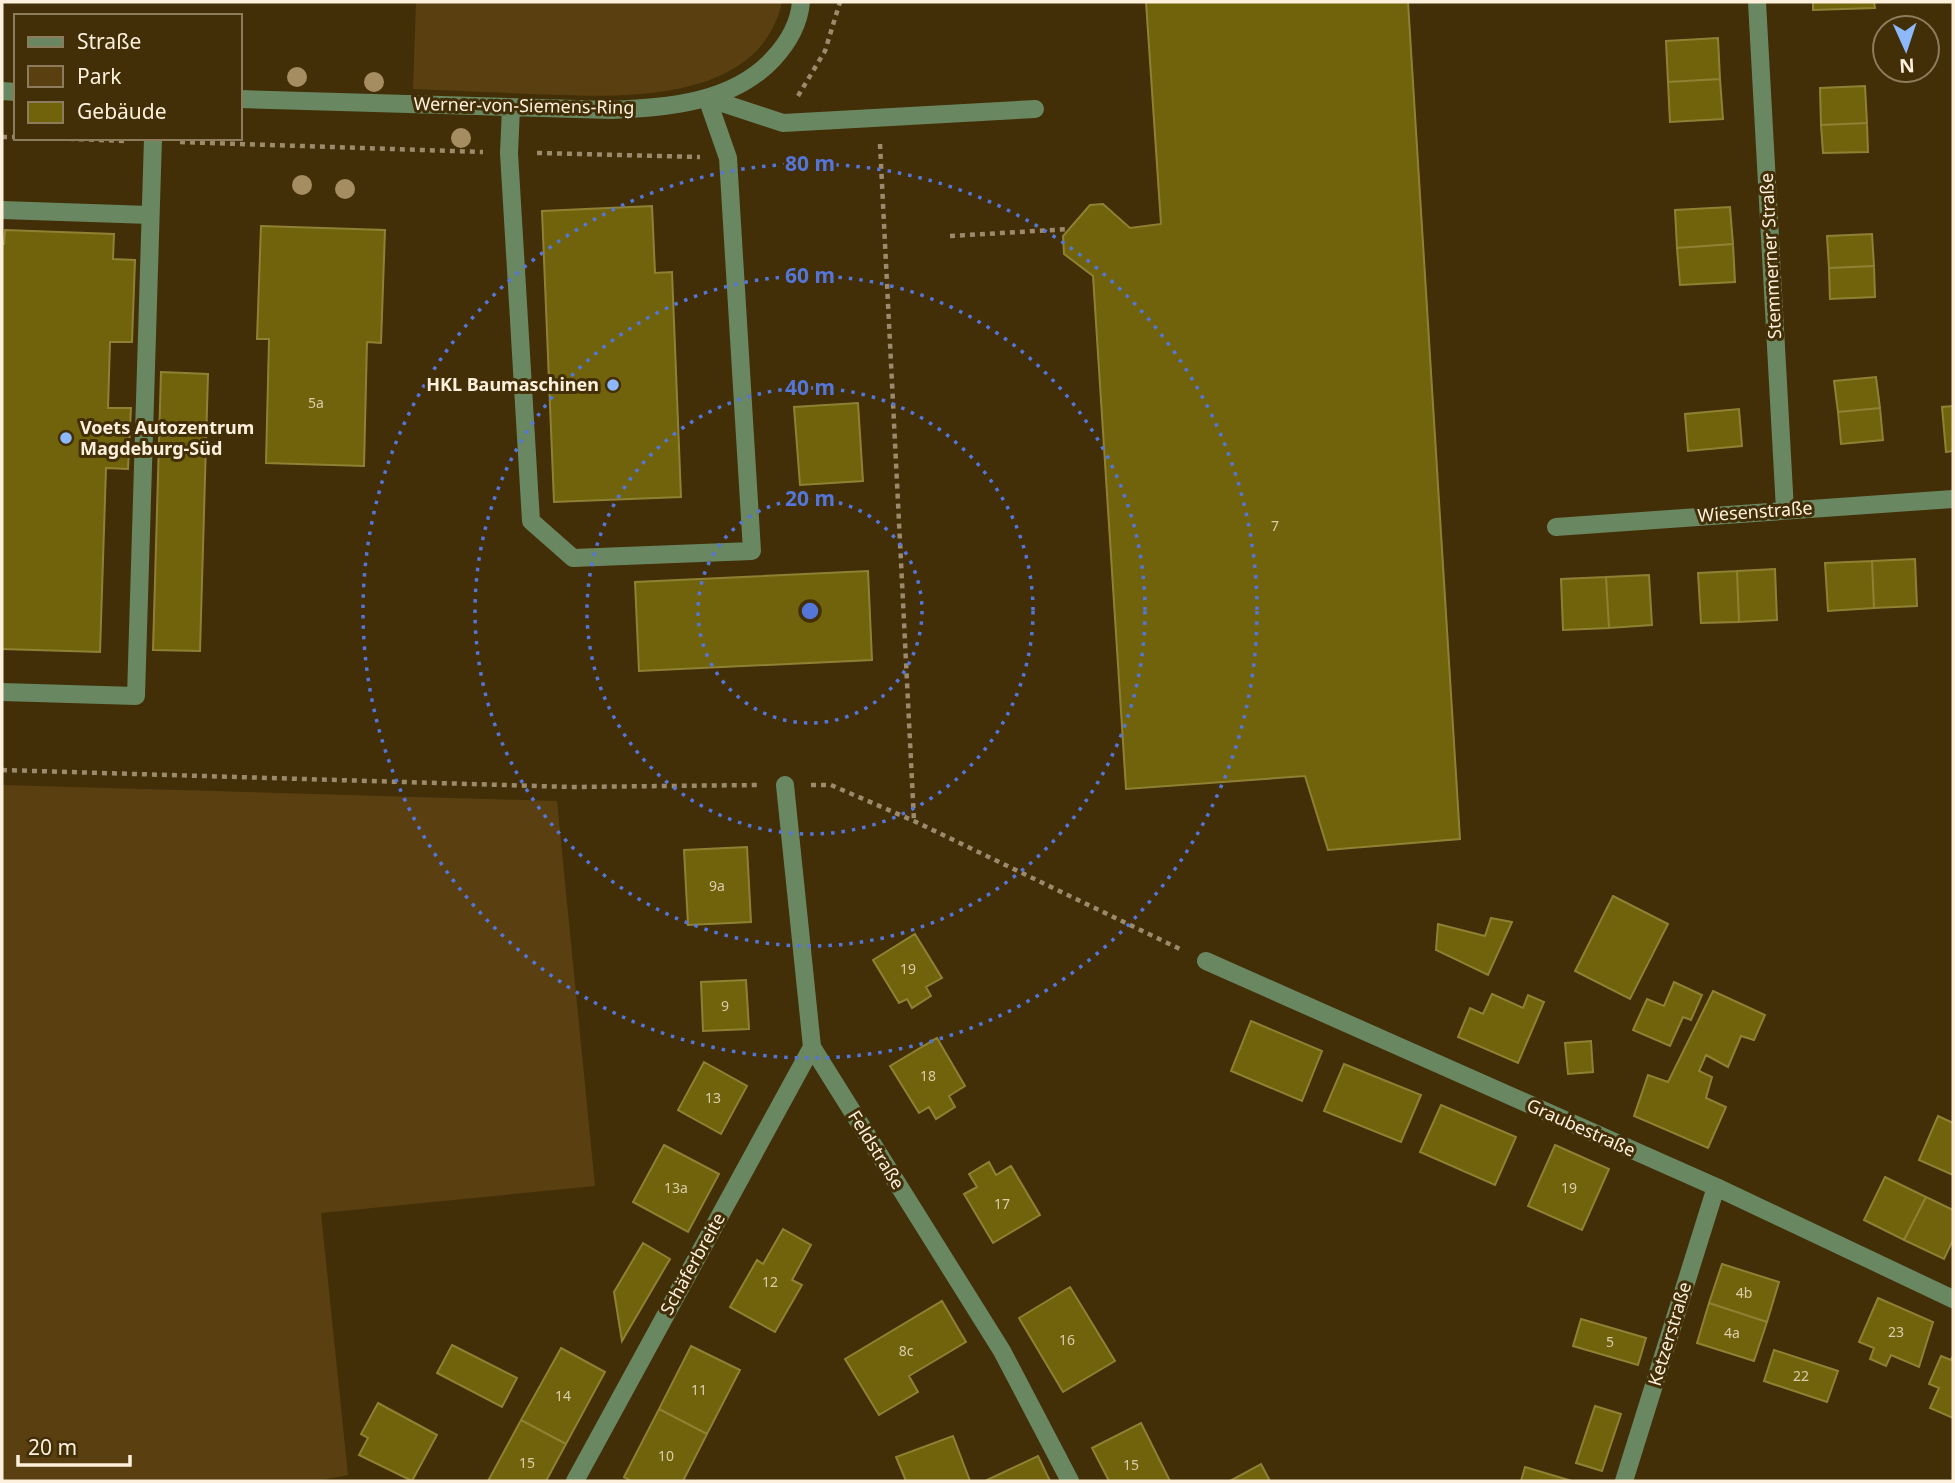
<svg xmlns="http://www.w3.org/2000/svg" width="1955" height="1483" font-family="'Noto Sans',sans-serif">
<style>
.green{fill:#5a4011}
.building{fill:#71630c;stroke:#8f8134;stroke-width:2}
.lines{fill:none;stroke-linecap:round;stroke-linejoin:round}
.path{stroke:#9b8a6c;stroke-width:4.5;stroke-dasharray:5 5;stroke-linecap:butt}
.minor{stroke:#698761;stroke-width:18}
.tree{fill:#a68c61}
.ring{fill:none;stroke:#5576d9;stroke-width:3.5;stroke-dasharray:3.5 7}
.poi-dot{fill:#8db9fc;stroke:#422e07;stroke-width:2.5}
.labels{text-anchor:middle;stroke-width:6;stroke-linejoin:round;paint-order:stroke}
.number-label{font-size:14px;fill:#dacda8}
.street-label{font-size:18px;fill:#fdf0dc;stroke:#422e07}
.poi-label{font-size:18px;font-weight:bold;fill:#fdf0dc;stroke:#422e07;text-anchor:end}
.centre{fill:#5576d9;stroke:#422e07;stroke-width:3.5}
.ring-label{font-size:21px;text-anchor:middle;font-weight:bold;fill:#5576d9;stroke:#422e07;stroke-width:6;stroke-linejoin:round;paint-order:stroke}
</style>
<rect width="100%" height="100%" fill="#422e07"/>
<!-- green -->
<path class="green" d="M416,2H782C759,107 613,97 532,94C492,92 453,91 413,89Z
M2,785L557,801L595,1186L321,1213L348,1475L316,1481H2Z"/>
<!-- building -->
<path class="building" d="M1146,2H1408L1460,839L1328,850L1305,776L1126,789L1093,276L1064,254L1063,236L1090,205L1103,204L1130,228L1161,224Z
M1813,2H1874L1875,8L1813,10Z
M1718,38L1720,79L1668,82L1666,41Z
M1720,79L1723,119L1670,122L1668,82Z
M1865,86L1867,123L1821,125L1820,88Z
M1867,123L1868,152L1823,153L1821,125Z
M652,206L655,273L672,272L681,497L554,502L542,211Z
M1730,207L1733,244L1677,248L1675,210Z
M261,226L385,230L381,343L367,342L364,466L266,463L269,339H257Z
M5,230L114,234L113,259L135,260L132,342H110L108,408H131L128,469L106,468L100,652L2,649V244H4Z
M1872,234L1874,266L1829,268L1827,236Z
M1733,244L1735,282L1680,285L1677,248Z
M1874,266L1875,297L1830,299L1829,268Z
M161,372L208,374L200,651L153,650Z
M1876,377L1880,408L1838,412L1834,381Z
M858,403L863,481L800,485L794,407Z
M1953,406V451L1946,452L1942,407Z
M1880,408L1883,440L1841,444L1838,412Z
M1739,409L1742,446L1688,451L1685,414Z
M1915,559L1917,606L1874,608L1872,561Z
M1872,561L1874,608L1828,611L1825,563Z
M1775,569L1777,620L1739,622L1737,571Z
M868,571L872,660L639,671L635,582Z
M1737,571L1739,622L1701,623L1698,573Z
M1649,575L1652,625L1609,628L1606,577Z
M1606,577L1609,628L1563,630L1561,579Z
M747,847L751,922L688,925L684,850Z
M1613,896L1668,924L1630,999L1575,971Z
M1491,918L1512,922L1488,975L1436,950L1438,924L1485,936Z
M915,934L942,978L926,987L931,996L912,1008L907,999L899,1003L873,960Z
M746,980L749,1029L703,1031L701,982Z
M1674,982L1702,995L1691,1020L1683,1017L1670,1046L1633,1030L1647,999L1664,1006Z
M1713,991L1765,1015L1754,1040L1741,1036L1728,1067L1706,1055L1699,1071L1712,1077L1706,1098L1726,1107L1708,1148L1634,1116L1648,1075L1668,1082Z
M1492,994L1523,1008L1528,995L1544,1002L1518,1063L1458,1037L1470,1008L1483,1014Z
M1251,1021L1322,1051L1302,1101L1231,1071Z
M937,1038L965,1086L949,1096L955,1107L936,1119L929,1107L919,1113L890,1066Z
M1591,1041L1593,1072L1568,1074L1565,1043Z
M704,1062L747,1086L721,1134L678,1110Z
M1344,1064L1421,1095L1401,1142L1324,1111Z
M1441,1105L1516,1137L1495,1185L1420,1152Z
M1938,1116L1953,1123V1175L1919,1160Z
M664,1145L719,1174L688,1232L633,1202Z
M1555,1145L1609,1169L1582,1230L1528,1206Z
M989,1162L996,1175L1011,1166L1040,1215L993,1243L964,1194L977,1187L969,1174Z
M1885,1177L1926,1197L1904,1240L1864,1220Z
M1926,1197L1953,1210V1240L1944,1259L1904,1240Z
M783,1229L811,1245L792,1280L802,1285L775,1332L730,1307L757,1260L763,1264Z
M643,1243L670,1259L622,1341L614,1292Z
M1722,1264L1779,1282L1767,1322L1709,1303Z
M1070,1287L1115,1361L1063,1392L1019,1318Z
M1878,1298L1933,1322L1919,1367L1891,1355L1886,1366L1870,1359L1874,1348L1859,1342Z
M942,1301L966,1342L909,1376L918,1392L879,1415L845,1359Z
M1709,1303L1767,1322L1754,1361L1697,1343Z
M1581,1319L1646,1338L1638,1365L1573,1346Z
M452,1345L517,1378L502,1407L437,1373Z
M691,1346L740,1370L707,1434L659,1409Z
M561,1348L605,1372L566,1444L521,1420Z
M1774,1350L1838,1371L1827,1402L1764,1381Z
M1941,1356L1951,1360L1953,1356V1418L1930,1408L1939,1388L1929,1384Z
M378,1403L437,1435L412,1481L359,1455L368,1438L361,1434Z
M1595,1406L1621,1414L1602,1471L1576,1463Z
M659,1409L707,1434L683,1481H631L624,1477Z
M521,1420L566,1444L546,1481H488Z
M1141,1423L1170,1481H1109L1092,1448Z
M953,1436L970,1481H906L896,1457Z
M1038,1456L1050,1481H985Z
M1261,1464L1270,1481H1230Z
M1525,1467L1572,1481H1521Z"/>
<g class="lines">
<!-- path -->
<path class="path" d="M798,96L825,51L840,2
M2,137H16
M49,138L126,141
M180,142L483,152
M880,144L914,821
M537,153L700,157
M950,236L1070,229
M2,770L571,787L760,785
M811,785H831L914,821L1182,950"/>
<!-- minor -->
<path class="minor" d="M1757,2L1785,510
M2,91L16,92
M707,98L783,123L1035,109
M240,99L612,110C669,107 732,103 773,59C788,43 799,24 801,2
M511,108L509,153L531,521L573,558L752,551L728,158L707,98
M2,210L150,215
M1556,527L1953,499
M2,692L136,696L153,138
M785,785L812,1047L1002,1351L1070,1481
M1206,961L1716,1187L1953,1299
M575,1481L812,1047
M1624,1481L1716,1187"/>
</g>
<!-- trees -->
<g class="tree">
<circle cx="297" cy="77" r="10"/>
<circle cx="374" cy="82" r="10"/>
<circle cx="461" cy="138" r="10"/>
<circle cx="302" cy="185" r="10"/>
<circle cx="345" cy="189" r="10"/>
</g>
<!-- distance rings -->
<g class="ring">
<circle cx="810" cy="611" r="112"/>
<circle cx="810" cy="611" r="223"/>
<circle cx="810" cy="611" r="335"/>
<circle cx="810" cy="611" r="447"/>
</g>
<!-- markers -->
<g class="poi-dot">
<circle cx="613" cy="385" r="7"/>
<circle cx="66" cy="438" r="7"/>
</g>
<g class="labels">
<!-- number labels -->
<g class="number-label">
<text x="316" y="408">5a</text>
<text x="1275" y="531">7</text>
<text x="717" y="891">9a</text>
<text x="908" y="974">19</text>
<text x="725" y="1011">9</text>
<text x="928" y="1081">18</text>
<text x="713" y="1103">13</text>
<text x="676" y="1193">13a</text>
<text x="1569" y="1193">19</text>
<text x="1002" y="1209">17</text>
<text x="770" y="1287">12</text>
<text x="1744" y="1298">4b</text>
<text x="1896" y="1337">23</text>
<text x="1732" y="1338">4a</text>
<text x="1067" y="1345">16</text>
<text x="1610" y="1347">5</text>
<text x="906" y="1356">8c</text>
<text x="1801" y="1381">22</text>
<text x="699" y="1395">11</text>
<text x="563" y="1401">14</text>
<text x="666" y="1461">10</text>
<text x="527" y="1468">15</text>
<text x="1131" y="1470">15</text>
</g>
<!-- street labels -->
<g class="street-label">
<text transform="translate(524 106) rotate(1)" y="6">Werner-von-Siemens-Ring</text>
<text transform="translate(1771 256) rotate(-93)" y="6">Stemmerner Straße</text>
<text transform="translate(1755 512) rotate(-4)" y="6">Wiesenstraße</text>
<text transform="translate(1581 1128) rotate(24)" y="6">Graubestraße</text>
<text transform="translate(876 1150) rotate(58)" y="6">Feldstraße</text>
<text transform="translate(693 1264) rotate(-61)" y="6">Schäferbreite</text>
<text transform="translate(1670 1334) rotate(-73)" y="6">Ketzerstraße</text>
</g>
<!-- poi labels -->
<g class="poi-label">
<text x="599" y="391">HKL Baumaschinen</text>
<text x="80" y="434" text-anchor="start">Voets Autozentrum<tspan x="80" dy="21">Magdeburg-Süd</tspan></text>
</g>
</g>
<circle cx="810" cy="611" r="10" class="centre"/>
<g class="ring-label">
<text x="810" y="171">80 m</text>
<text x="810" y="283">60 m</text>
<text x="810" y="395">40 m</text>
<text x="810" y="506">20 m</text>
</g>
<!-- border -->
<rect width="1955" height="1483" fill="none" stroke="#fdf0dc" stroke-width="7"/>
<!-- legend -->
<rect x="14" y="14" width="228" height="126" fill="#422e07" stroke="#8d7c5c" stroke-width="2"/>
<rect x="28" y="37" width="35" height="10" fill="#698761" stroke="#8d7c5c" stroke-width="2"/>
<text x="77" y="49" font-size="21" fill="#fdf0dc">Straße</text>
<rect x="28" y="66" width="35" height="21" fill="#5a4011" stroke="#8d7c5c" stroke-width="2"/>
<text x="77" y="84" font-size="21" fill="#fdf0dc">Park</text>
<rect x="28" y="102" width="35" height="21" fill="#71630c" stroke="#8d7c5c" stroke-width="2"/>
<text x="77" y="119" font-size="21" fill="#fdf0dc">Gebäude</text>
<!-- north arrow -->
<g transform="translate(1906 49) rotate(177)"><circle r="33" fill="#422e07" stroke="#8d7c5c" stroke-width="2"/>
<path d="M0-5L12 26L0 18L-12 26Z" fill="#8db9fc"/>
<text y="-10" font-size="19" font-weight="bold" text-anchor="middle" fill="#fdf0dc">N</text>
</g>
<!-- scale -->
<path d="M18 1455v10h112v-10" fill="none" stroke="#fdf0dc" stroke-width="3.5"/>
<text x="28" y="1455" font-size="21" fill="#fdf0dc" stroke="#422e07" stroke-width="5" paint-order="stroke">20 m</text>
</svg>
